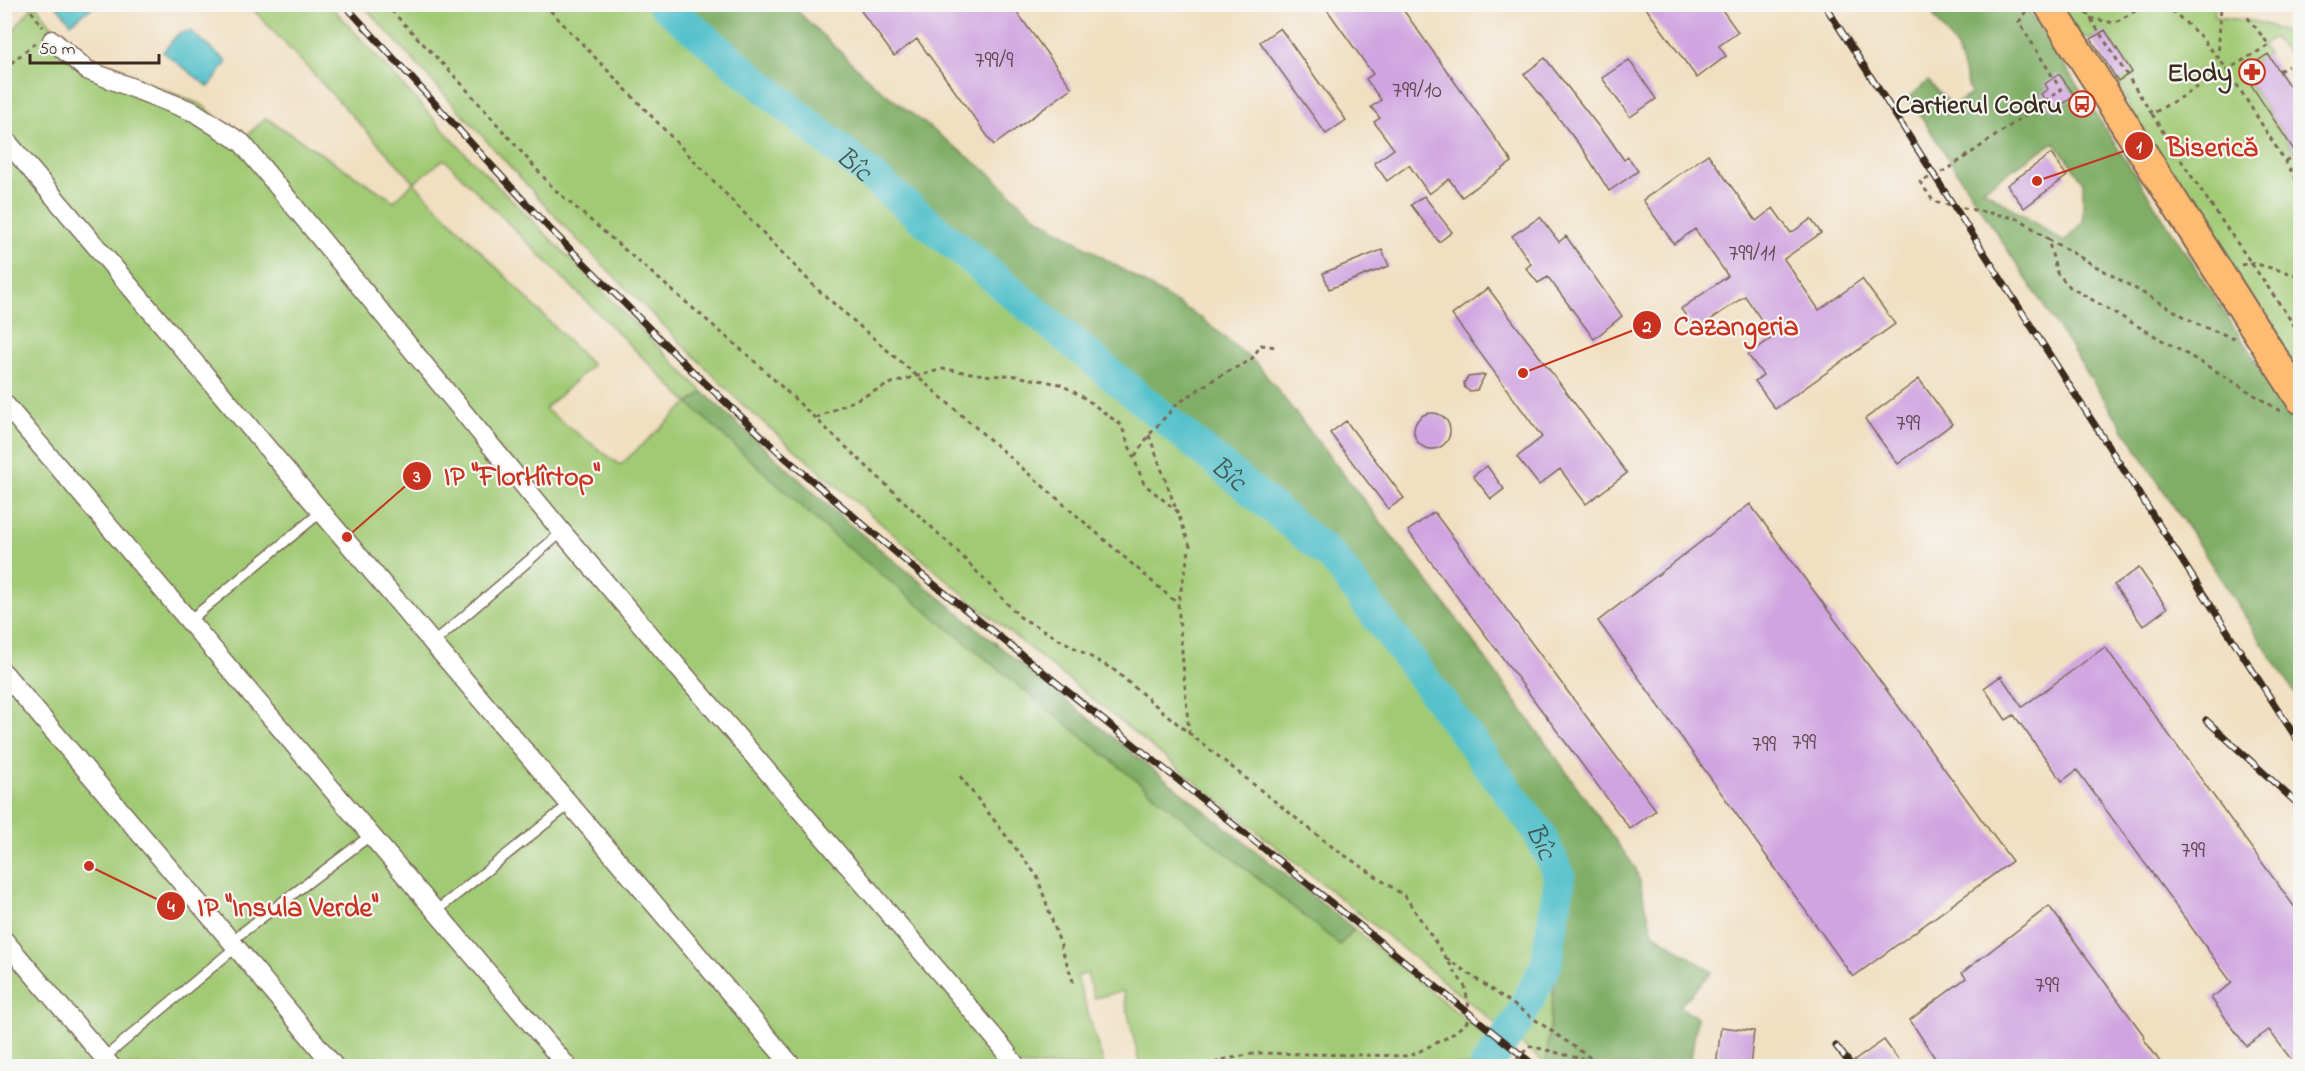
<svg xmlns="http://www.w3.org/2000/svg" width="2305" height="1071" font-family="'Indie Flower',sans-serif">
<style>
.green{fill:#a1ca75;stroke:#6e7a4a;stroke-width:1.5;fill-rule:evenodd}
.forest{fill:#80ae66;stroke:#5e6c42;stroke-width:1.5;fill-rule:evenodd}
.water{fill:#54c1ca;stroke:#487674;stroke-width:1.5}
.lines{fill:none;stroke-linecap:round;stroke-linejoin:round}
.river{stroke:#54c1ca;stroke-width:32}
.building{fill:#d0a4e0}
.lane-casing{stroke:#7b6957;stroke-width:12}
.street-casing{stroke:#7b6957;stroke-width:21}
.primary-casing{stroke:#7b6957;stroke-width:32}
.path{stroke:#7b6957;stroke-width:3;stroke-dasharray:4.5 4.5;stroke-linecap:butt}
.lane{stroke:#fff;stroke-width:9}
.street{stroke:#fff;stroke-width:18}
.primary{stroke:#ffbb71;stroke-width:28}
.rail-casing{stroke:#3b2a1e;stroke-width:7}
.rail{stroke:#f6f6f2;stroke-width:4.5;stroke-dasharray:14;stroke-linecap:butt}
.labels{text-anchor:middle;stroke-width:4.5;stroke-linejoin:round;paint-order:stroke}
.number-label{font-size:24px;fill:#60484e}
.poi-label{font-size:27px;font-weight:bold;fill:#3b2a1e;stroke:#f6f6f2;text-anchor:end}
.water-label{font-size:28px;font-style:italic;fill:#425752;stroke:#f6f6f2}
.leader{fill:none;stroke:#c8321e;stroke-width:2}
.callout-dot{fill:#c8321e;stroke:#f6f6f2;stroke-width:2}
.mark-label{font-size:18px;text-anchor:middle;font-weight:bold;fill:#fff}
.callout-label{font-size:28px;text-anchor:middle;font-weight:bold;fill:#c8321e;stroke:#f6f6f2;stroke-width:4.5;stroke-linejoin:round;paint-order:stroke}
</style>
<rect width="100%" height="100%" fill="#f6f6f2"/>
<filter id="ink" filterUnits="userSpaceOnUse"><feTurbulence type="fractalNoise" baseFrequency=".0167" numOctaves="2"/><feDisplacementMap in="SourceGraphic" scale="12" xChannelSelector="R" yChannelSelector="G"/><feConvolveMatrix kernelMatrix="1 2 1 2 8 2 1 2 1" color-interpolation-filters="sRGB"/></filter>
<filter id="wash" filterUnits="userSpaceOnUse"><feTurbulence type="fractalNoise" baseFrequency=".008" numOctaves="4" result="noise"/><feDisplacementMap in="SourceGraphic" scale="24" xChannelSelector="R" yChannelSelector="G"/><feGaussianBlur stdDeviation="1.35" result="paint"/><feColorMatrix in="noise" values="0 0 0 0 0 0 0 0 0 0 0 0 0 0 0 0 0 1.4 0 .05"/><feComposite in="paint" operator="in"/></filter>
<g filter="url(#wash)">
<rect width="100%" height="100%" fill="#f1dfc1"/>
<!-- green -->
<path class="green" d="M35,4L74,54L202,105L243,139L266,118L394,201L414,182L249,5H330L462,150L703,392L689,403L1340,945L1354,929L1508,1054L1497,1066H1140L1123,991L1094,998L1087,973L1077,977L1104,1066H5L4,41ZM444,159L688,403L620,465L545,409L592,365L414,183Z
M363,5H675L1345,559L1553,838L1569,875L1555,977L1546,1064L977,606L743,405L566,228Z
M2060,5H2215V17L2255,21L2282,30L2300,52V66L2274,38L2262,45L2268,54L2242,71L2293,149L2300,145V377L2130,109L2118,81L2132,72L2105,31L2091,39L2079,35Z"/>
<!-- forest -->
<path class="forest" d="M675,5H791L876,86L989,173L1032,214L1200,317L1258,365L1456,618L1636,869L1653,933L1712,972L1679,1007L1697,1017L1690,1066H1550L1546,1064L1555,977L1569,875L1553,838L1346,559Z
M1926,5H2025L2300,429V701L1909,98L1928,81L1953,106L1971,94L1957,49ZM2054,142L2083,181V222L2064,242L1983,189Z
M703,392L842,518L1053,690L1354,929L1340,945L835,537L689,404Z"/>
<!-- water -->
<path class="water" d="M56,5H95L71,23Z
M190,31L227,62L209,87L163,52L178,34Z"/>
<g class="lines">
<!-- river -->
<path class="river" id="s1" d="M663,4L1333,558L1538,831L1560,877L1546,965L1519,1019L1486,1066"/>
</g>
<g id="blocks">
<!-- building -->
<path class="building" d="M856,4H1011L1072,88L994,145L917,39L894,56Z
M1323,4H1399L1512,162L1462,197L1449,179L1429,194L1409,165L1387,181L1374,163L1394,149L1374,122L1380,118L1371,107L1381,100L1366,79L1373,74Z
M1643,4H1718L1738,32L1719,46L1726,56L1697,78Z
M1280,28L1346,120L1326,134L1260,42Z
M2105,30L2132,72L2118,81L2091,39Z
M2268,54L2301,104V161L2242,71Z
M1545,58L1606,136L1607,135L1624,160L1628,157L1638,171L1609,191L1584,151L1524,74Z
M1629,60L1656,99L1630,117L1602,78Z
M2059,74L2075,96L2052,111L2041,94L2048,89L2045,84Z
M1708,154L1756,221L1773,208L1791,233L1811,219L1821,233L1784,259L1819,310L1862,279L1895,324L1775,409L1755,381L1763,375L1748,355L1773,337L1745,296L1696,330L1681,309L1728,276L1695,229L1674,244L1643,200Z
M2051,154L2067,176L2024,208L2007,185Z
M1424,196L1452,232L1439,242L1411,205Z
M1540,217L1559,242L1566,236L1622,316L1594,339L1548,277L1538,283L1526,268L1531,264L1512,236Z
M1382,250L1389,266L1329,289L1323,273Z
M1488,288L1627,473L1586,504L1560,469L1539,485L1517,457L1542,437L1452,315Z
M1485,375L1477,390L1469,391L1465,388L1464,383L1468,377Z
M1919,379L1952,424L1898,464L1865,419Z
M1414 431a18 18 0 1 1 36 0a18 18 0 1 1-36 0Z
M1346,421L1404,498L1388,509L1330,433Z
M1487,466L1504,489L1491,499L1473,476Z
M1750,504L2012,861L1853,977L1598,621Z
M1434,512L1656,810L1630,829L1408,531Z
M2139,568L2167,608L2143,626L2114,585Z
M2105,647L2301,916V1066H2296L2269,1030L2246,1046L2211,998L2232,983L2077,770L2062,781L2014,715L2006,720L1984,688L2001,676L2022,707Z
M2049,906L2145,1037L2143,1038L2163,1066H1940L1910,1020L1966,978L1962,973Z
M1721,1027L1754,1031L1750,1066H1716Z
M1884,1040L1903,1066H1847Z"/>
</g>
</g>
<g filter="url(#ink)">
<use href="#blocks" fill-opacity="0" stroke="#7b6957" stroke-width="1.5"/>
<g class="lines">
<!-- lane casing -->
<g class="lane-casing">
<path id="lane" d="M190,620L321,512
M433,643L562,532
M436,911L570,804
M231,941L371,835
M104,1058L236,947"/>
</g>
<!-- street casing -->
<g class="street-casing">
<path id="street" d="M52,40L87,70L194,112L242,143L562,532L952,987L1004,1049L1016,1066
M4,138L792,1066
M4,403L567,1066
M4,673L231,941L334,1066
M4,940L111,1066"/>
</g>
<!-- primary casing -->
<g class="primary-casing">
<path id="primary" d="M2048,4L2300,399"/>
</g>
<!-- path -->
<path class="path" d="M26,4L43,27
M385,4L460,82L554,189L751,358L958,552L1020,617L1114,670L1179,725L1331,846L1405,896L1465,987L1469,1008L1467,1022L1450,1036L1410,1056L1258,1053L1221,1060L1210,1066
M544,4L816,288L1178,604
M2081,4L2152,114L2269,45L2245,14
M2165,4L2200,36L2227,69L2300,185
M2026,11L2019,22L2061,90L1948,169L1920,182L1934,202L2020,219L2048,239L2057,273L2070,287L2221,374L2280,411
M2090,18L2114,23L2148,4
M2218,59L2221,5
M4,69L35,43
M2279,71L2288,66
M2152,114C2198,190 2251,261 2300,334
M2285,161L2300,152
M2048,239L2201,326L2234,338
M2241,265L2253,263L2300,276
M816,418L892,383L943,369L992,376L1010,375L1060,384L1086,399L1121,425L1144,484L1177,511L1190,546L1178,604L1189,734
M1149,435L1176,509
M1135,456L1149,435L1177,404L1216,378L1251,360L1261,345L1277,347
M960,776L1037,876L1074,984
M1446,958L1602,1066
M1510,1066L1530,1046L1594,1062"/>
<!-- lane -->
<use href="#lane" class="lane"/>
<!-- street -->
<use href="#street" class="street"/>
<!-- primary -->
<use href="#primary" class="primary"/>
<!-- rail casing -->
<g class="rail-casing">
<path id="rail" d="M344,4L547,226L687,366L781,454L921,574L1535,1066
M1824,4L2300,744
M2206,720L2300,806
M1836,1046L1852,1066"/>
</g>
<!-- rail -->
<use href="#rail" class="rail"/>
</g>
</g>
<!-- icons -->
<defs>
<g id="pharmacy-ring" transform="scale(1.35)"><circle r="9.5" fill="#f6f6f2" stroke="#c8321e" stroke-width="1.5"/><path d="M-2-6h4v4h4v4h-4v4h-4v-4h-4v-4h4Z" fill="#c8321e"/></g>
<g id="bus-ring" transform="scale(1.35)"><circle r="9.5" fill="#f6f6f2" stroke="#c8321e" stroke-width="1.5"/><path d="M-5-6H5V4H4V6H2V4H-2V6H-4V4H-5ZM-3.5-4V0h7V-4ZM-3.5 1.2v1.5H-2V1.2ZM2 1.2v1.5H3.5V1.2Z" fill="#c8321e"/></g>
</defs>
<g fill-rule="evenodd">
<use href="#pharmacy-ring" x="2252" y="72"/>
<use href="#bus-ring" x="2082" y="104"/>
</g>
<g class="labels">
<!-- number labels -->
<g class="number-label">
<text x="994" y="67">799/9</text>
<text x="1417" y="97">799/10</text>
<text x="1752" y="260">799/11</text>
<text x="1908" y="430">799</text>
<text x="1804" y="749">799</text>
<text x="1764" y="751">799</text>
<text x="2193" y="857">799</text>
<text x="2047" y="992">799</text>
</g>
<!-- poi labels -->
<g class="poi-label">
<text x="2232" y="81">Elody</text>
<text x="2062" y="113">Cartierul Codru</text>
</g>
<!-- water labels -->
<g class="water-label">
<text dy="10" stroke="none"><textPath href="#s1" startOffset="249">Bîc</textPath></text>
<text dy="10" stroke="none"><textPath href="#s1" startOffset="735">Bîc</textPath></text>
<text dy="10" stroke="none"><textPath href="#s1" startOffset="1221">Bîc</textPath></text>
</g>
</g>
<!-- callouts -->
<path class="leader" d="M2037 181L2139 146M1523 373L1647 325M347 537L417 476M89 866L171 906"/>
<g class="callout-dot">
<circle cx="2037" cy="181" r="6"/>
<circle cx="1523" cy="373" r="6"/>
<circle cx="347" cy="537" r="6"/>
<circle cx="89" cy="866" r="6"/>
<circle cx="2139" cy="146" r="15"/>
<circle cx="1647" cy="325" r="15"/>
<circle cx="417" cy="476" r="15"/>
<circle cx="171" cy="906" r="15"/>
</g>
<g class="mark-label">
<text x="2139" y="152">1</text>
<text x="1647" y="332">2</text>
<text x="417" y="482">3</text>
<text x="171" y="912">4</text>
</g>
<g class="callout-label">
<text x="2212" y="156">Biserică</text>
<text x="1736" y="335">Cazangeria</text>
<text x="522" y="485">IP "FlorHîrtop"</text>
<text x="288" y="916">IP "Insula Verde"</text>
</g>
<!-- margin -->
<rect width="2305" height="1071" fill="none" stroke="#f6f6f2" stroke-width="24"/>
<!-- scale -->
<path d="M30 54v9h129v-9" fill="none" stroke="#3b2a1e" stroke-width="3"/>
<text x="39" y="54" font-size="18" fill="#3b2a1e" stroke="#f6f6f2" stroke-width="4.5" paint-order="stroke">50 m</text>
</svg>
